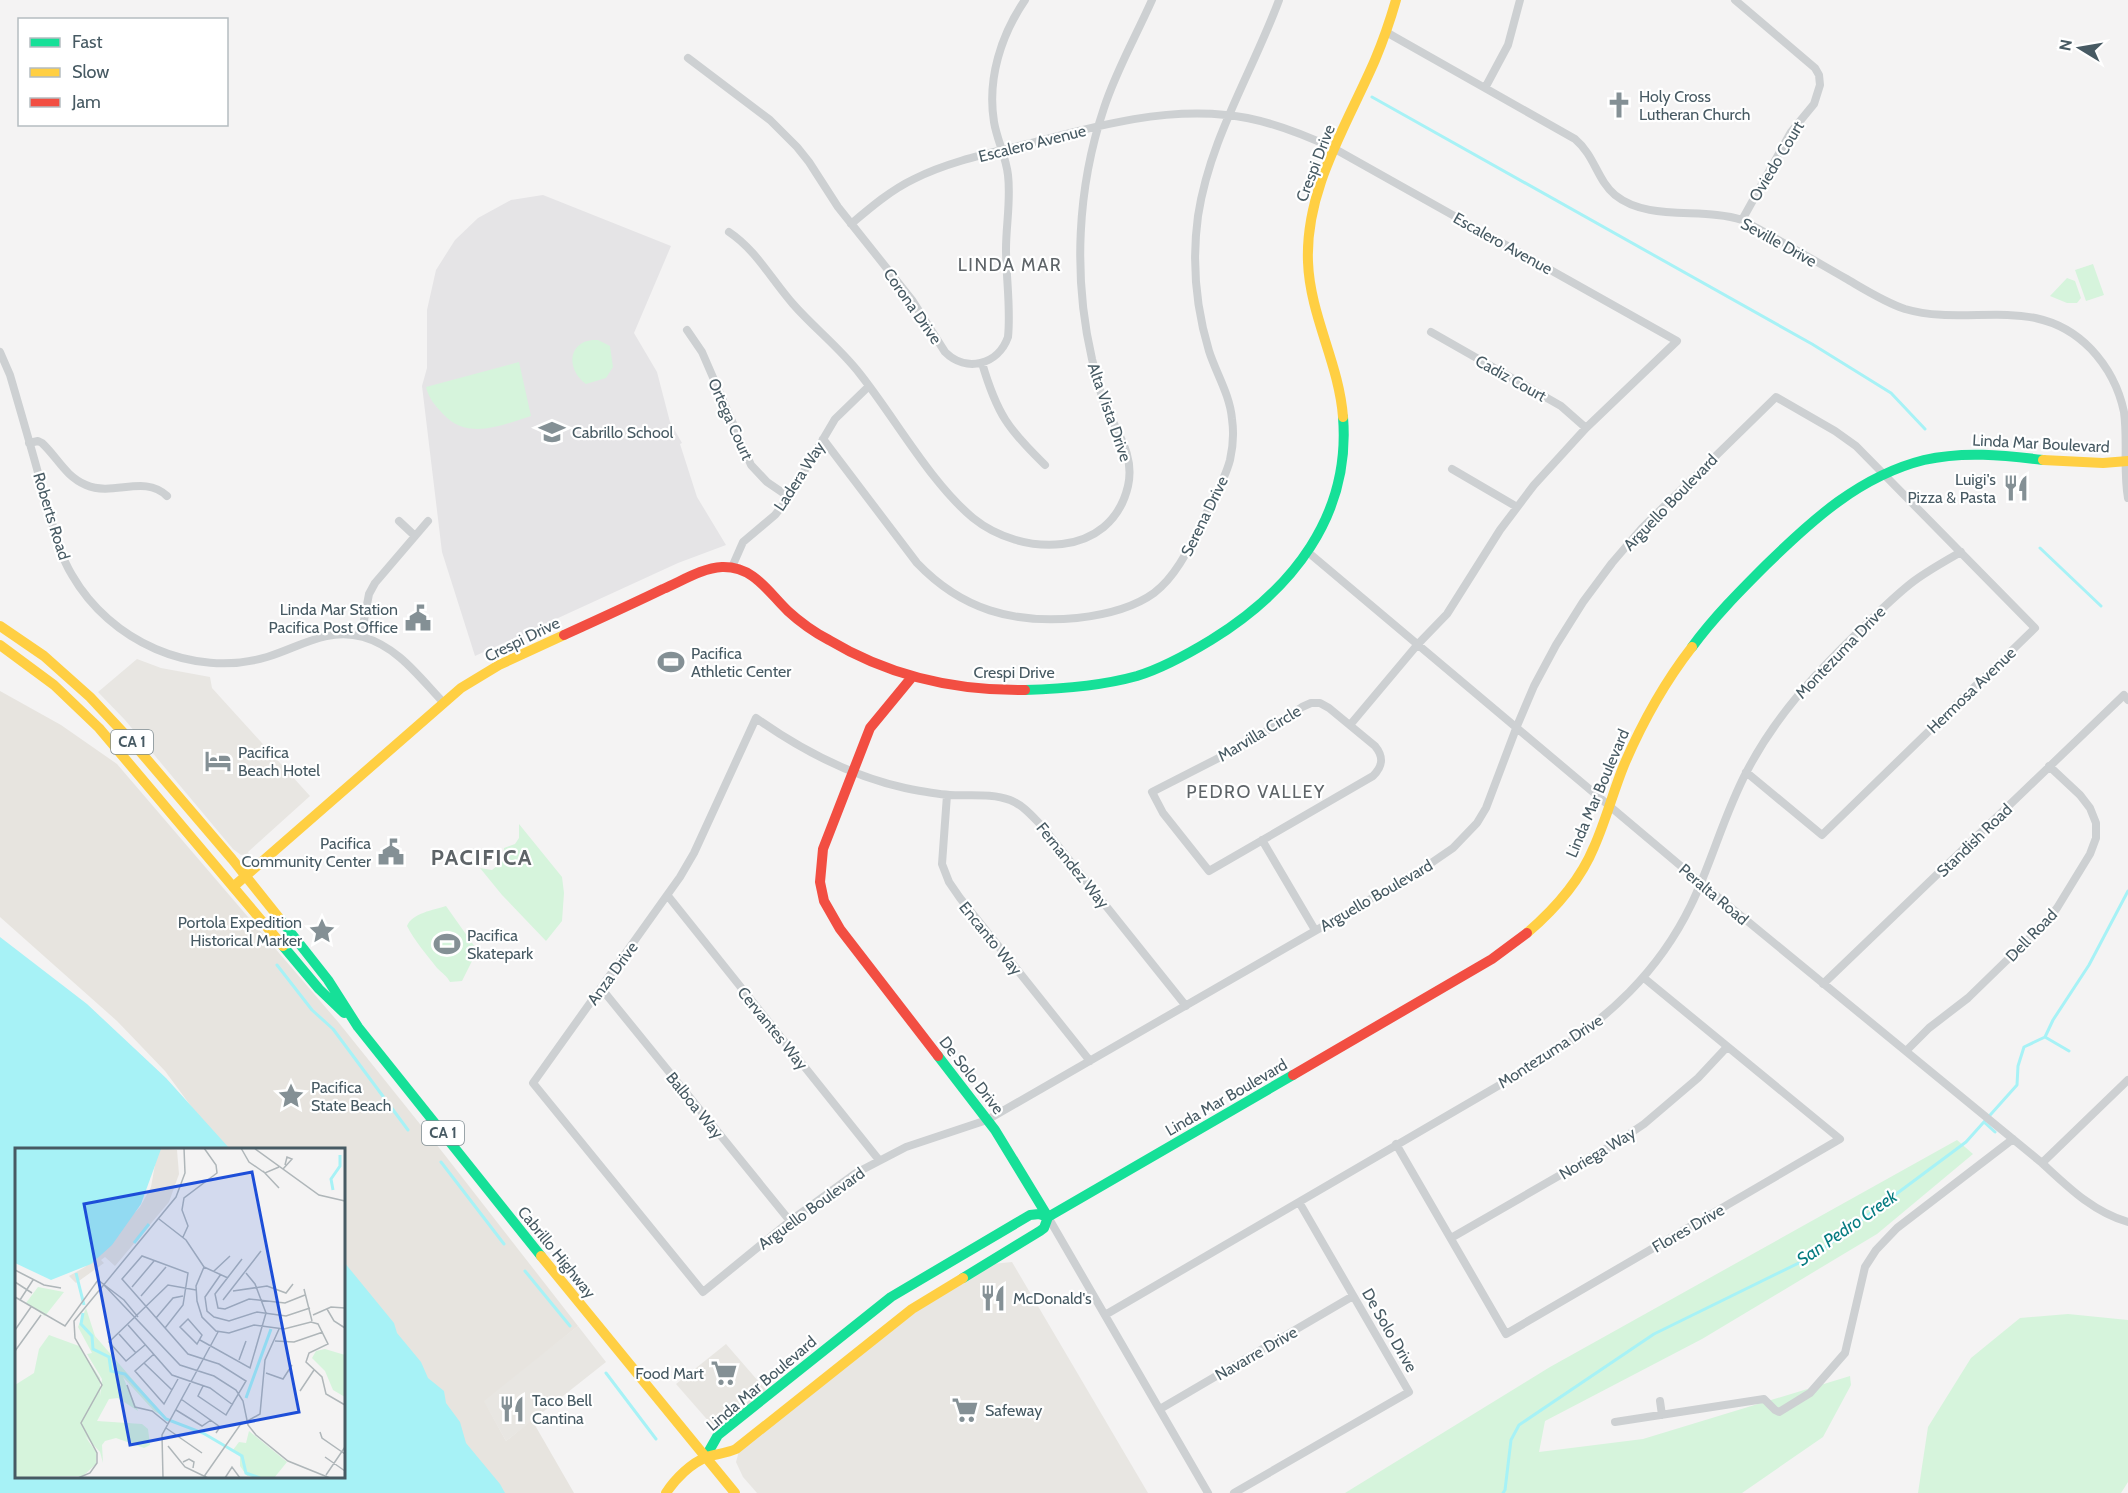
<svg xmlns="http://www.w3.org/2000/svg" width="2128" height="1493" font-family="Cabin,sans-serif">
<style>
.commercial{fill:#e8e6e2}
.education{fill:#e5e4e6}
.green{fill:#d6f4dc}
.sand{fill:#e7e4df}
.water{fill:#a7f2f6}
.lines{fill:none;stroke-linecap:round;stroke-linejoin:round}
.stream{stroke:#a7f2f6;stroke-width:3}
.street{stroke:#cdd0d2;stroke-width:8}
.fast{stroke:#16e098;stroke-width:10}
.slow{stroke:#ffcf43;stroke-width:10}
.jam{stroke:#f24e42;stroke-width:10}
.labels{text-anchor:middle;stroke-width:4.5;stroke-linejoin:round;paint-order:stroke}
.shield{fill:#fff;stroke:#7e8c92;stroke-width:1.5}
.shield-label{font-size:15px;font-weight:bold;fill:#475a63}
.poi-label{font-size:16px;fill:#475a63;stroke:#fff;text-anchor:start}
.street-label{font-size:16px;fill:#475a63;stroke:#fff}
.neighbourhood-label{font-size:18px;letter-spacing:1.5px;fill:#5e6468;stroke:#fff}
.water-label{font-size:18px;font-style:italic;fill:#067c81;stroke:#fff}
.district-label{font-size:22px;font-weight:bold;letter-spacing:1.5px;fill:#5e6468;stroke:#fff}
.inset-river{fill:none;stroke:#a7f2f6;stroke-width:3}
.inset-road{fill:none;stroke:#afb6b9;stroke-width:1.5}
.view{fill:#1d4ed8;fill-opacity:0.15;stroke:#1d4ed8;stroke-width:3}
.inset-edge{fill:none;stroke:#475a63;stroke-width:3}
</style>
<rect width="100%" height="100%" fill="#f4f3f3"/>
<!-- commercial -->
<path class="commercial" d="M137,659L161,668L210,677L212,688L310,796L248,852L249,854L241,855L233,849L125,720L98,692Z
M1012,1262L1148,1493H757L743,1477L736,1462L739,1451L930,1301L992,1264Z
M578,1326L606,1362L506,1441L483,1400Z
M726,1344L766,1390L718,1432L676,1384Z"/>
<!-- education -->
<path class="education" d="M543,195L671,246L634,333L657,372L670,422L682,443L680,444L697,497L726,545L678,563L475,656L442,552L422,386L427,368V310L436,270L455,240L478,218L511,200Z"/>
<!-- green -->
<path class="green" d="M2093,264L2104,295L2086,301L2075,270Z
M2067,278L2075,281L2081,298L2077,303H2067L2050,296Z
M598,340L610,346L613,367L606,378L586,384C564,368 569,338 598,340Z
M519,362L531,416C502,425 468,441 443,414C435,405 429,399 426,387Z
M519,824L562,877L564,893L562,921L546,941L502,895L480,868L492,870L503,861L504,848L515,844L519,838Z
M446,906L475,947L472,961L462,981L450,982C447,976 442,973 437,968C427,955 414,940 407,926C412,913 434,910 446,906Z
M1957,1140L1973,1154L1877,1234L1702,1339L1545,1421L1539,1452L1643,1439L1850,1376L1851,1385L1823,1437L1742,1493H1345L1550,1367Z
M2068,1314L2128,1320V1482L2121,1493H1918L1928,1427L1971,1358L2020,1318Z"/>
<!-- sand -->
<path class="sand" d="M0,691L61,725L117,764L339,1023L444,1154L578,1326L484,1401L506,1441L532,1420L574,1493H487L344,1276V1150L229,1149L202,1121L165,1071L117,1021L0,917Z"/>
<!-- water -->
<path class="water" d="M0,937L87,1004L166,1078L230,1149L16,1150V1476H344V1262L394,1323L397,1333L421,1362L428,1378L444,1391L446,1403L460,1422L466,1443L500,1484L505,1493H0Z"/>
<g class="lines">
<!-- stream -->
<path class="stream" d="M1372,97L1812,344L1891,393L1925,429
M2040,548L2101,606
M277,965L312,1010L333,1029L408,1130
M2045,1037L2069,1051
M1984,1122L1995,1132
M441,1162L504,1244
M525,1271L570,1326
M606,1373L656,1439
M1503,1493L1505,1490L1511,1440L1519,1425L1654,1334L1813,1256L1966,1142L2017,1085L2018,1066L2024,1047L2045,1037L2053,1020L2089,965L2128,891"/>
<!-- street -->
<path class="street" d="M1735,0L1815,68L1819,75L1820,85L1814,104L1791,132L1742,220
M1386,32L1575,139C1595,156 1597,180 1615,195C1648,222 1703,207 1742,220C1776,238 1810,258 1845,278C1864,289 1884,302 1905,309C1970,328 2036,292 2091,349C2107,366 2119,388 2124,412C2128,441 2123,470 2128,498
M688,58L770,120L797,147L809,162L838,207L912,300L945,352C966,373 998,365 1008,337C1011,308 1006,278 1006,249C1006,225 1011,200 1008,175C1006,157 997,140 994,122C987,79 1001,35 1025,0
M1485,88L1508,45L1520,0
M851,224C871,207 891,190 914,179C948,162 986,154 1023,145C1090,128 1156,108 1226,115C1263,118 1301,133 1335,149L1677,341L1586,428L1534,485L1500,530L1447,614L1418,644L1350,725
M729,232C756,250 771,279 793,304C814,328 840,348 860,374C895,418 930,482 973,518C1021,557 1111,559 1128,486C1135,455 1117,433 1105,405C1099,390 1096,374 1092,359C1073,277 1077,188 1104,108C1116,71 1136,36 1152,0
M687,330L702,352L751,465L767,482L789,497
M1431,332L1561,406L1586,428
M0,352L10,375C22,416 34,457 45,498C53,524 58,552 72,575C110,641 192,679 267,657C300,647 327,627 363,637C398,647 419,677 443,702
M982,363C997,414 1008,429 1045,465
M823,439L917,563C962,610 1013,624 1077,618C1104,615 1132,609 1154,593C1179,574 1192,541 1206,514C1215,496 1225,479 1230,460C1233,447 1234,433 1232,419C1230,395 1216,373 1209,351C1196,308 1192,260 1198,216C1210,138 1252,73 1279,0
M29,443L38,441L42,443C58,458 65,476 86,485C114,497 144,474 167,496
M1452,469L1517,507
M399,521L415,536
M1309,553L1701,883L2042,1163C2068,1187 2093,1212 2128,1222
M732,567L743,542L775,515L789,497L835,419L869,386
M361,636L369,594L375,583L428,521
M1311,703H1320L1329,708L1375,746C1384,757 1383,766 1373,776L1209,871L1163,813L1152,792L1250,742L1302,707Z
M947,795L942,864L949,882L960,898L1090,1061
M1262,840L1315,930
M668,896L879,1160
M1823,984L2124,695L2128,700
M601,988L790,1221
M1186,1006L1042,826C1032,816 1023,805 1010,800C992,793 970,796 950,795C935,794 920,791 905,788C851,776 801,750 756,718L694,853L680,877L533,1083L703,1292L790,1221L856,1173L906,1147L987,1120L1421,870L1453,848L1477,823L1486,808L1517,726L1534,686L1556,645L1583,602L1612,563L1642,528L1776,397L1835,431L1856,446L2035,628L1822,835L1746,772
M1906,1051L1929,1028L1968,998L2045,923L2057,908L2090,854L2096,838V823L2090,808L2080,795L2049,766
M1396,1144L1506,1334L1840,1139L1644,978
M2042,1163L2128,1080
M1048,1217L1208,1493
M1451,1238L1616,1143L1644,1124L1698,1078L1727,1047
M1105,1315L1546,1058C1608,1018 1658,973 1691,905C1712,862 1724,814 1747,771C1775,717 1814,675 1857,633C1876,615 1894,596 1914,581C1929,570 1945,561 1961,552
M1660,1401L1662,1415
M1160,1409L1353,1296
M1615,1422L1764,1399L1775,1410L1779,1412L1810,1393L1845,1353L1865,1267L1876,1250L1897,1228L2013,1139
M1234,1493L1409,1392L1299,1202"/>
<!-- fast -->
<path class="fast" d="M1692,647C1714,617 1740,591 1766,565C1812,520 1860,476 1924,460C1963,451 2003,455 2043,460
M1025,690C1062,689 1101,686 1137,676C1163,668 1188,654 1211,640C1292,590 1351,516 1343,417
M280,919L328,980L358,1027L541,1256
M283,946L319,989L344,1013
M938,1056L995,1130L1048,1217
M963,1278L1040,1231L1044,1228L1048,1217L1293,1075
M705,1458L718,1435L891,1297L1030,1215L1039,1214L1048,1217"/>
<!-- slow -->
<path class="slow" d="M1343,417C1339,363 1310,316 1308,262C1305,189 1347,125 1375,60C1383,41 1390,21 1396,0
M2043,460L2103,463L2128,461
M0,626L44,656L90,697L132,742L232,859L280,919
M0,645L54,685L99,728L283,946
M233,887L461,688L499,665L564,635
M1527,933C1555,909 1580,881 1594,847C1606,820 1613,792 1624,765C1642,723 1664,683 1692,647
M541,1256L735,1493
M666,1493C675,1479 691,1463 707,1457C717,1454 727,1453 736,1449L912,1309L963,1278"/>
<!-- jam -->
<path class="jam" d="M564,635C597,620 630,605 663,589C682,581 702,568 722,567C754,566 768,592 788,611C800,622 814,632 829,640C889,676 955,691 1025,690
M912,677L870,728L823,849L820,882L824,901L840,929L938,1056
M1293,1075L1492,959L1527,933"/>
</g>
<!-- icons -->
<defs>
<g id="church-bare" transform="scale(2.07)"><path d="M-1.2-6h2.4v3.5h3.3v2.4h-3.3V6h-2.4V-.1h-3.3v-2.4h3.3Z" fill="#849095" stroke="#fff" stroke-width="2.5" paint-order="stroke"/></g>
<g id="school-bare" transform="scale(2.07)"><path d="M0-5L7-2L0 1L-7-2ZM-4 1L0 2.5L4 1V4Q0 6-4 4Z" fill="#849095" stroke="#fff" stroke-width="2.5" paint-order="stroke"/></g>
<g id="restaurant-bare" transform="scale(2.07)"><path d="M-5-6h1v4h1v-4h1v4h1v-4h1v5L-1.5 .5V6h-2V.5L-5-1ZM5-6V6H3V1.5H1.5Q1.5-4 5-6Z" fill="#849095" stroke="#fff" stroke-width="2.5" paint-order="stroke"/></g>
<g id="civic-bare" transform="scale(2.07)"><path d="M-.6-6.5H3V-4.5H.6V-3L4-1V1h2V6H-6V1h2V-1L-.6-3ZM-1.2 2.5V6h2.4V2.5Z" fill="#849095" stroke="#fff" stroke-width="2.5" paint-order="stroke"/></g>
<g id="stadium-bare" transform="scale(2.07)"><path d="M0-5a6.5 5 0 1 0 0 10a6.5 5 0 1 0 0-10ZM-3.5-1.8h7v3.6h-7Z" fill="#849095" stroke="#fff" stroke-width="2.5" paint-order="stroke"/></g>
<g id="hotel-bare" transform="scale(2.07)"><path d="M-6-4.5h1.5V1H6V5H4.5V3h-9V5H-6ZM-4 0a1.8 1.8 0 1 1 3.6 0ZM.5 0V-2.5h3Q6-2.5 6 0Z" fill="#849095" stroke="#fff" stroke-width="2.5" paint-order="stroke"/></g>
<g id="sight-bare" transform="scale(2.07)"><path d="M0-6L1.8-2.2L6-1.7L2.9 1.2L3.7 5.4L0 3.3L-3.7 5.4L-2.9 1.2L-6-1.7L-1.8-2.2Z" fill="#849095" stroke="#fff" stroke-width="2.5" paint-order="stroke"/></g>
<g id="supermarket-bare" transform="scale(2.07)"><path d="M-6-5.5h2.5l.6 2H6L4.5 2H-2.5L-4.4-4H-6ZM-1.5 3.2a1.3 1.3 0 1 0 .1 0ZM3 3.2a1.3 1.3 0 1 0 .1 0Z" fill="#849095" stroke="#fff" stroke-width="2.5" paint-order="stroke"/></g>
</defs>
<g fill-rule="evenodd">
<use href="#church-bare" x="1619" y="105"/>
<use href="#school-bare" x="552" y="432"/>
<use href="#restaurant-bare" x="2016" y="488"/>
<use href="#civic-bare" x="418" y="618"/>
<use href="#stadium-bare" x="671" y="662"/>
<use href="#hotel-bare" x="218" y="761"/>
<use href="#civic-bare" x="391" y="852"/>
<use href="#sight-bare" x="322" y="931"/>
<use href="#stadium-bare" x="447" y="944"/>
<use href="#sight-bare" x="291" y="1096"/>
<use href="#restaurant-bare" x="993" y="1298"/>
<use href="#supermarket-bare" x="724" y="1373"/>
<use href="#restaurant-bare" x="512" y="1409"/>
<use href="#supermarket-bare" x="965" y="1410"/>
</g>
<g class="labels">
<!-- shield labels -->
<g class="shield">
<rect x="111" y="730" width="42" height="24" rx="4.5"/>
<rect x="422" y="1121" width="42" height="24" rx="4.5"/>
</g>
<g class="shield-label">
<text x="132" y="747">CA 1</text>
<text x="443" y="1138">CA 1</text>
</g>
<!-- poi labels -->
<g class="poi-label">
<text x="1639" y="102">Holy Cross<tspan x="1639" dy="18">Lutheran Church</tspan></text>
<text x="572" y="438">Cabrillo School</text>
<text x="1996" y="485" text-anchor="end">Luigi's<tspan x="1996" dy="18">Pizza &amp; Pasta</tspan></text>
<text x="398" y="615" text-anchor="end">Linda Mar Station<tspan x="398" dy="18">Pacifica Post Office</tspan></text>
<text x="691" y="659">Pacifica<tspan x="691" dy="18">Athletic Center</tspan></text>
<text x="238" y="758">Pacifica<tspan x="238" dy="18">Beach Hotel</tspan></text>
<text x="371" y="849" text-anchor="end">Pacifica<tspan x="371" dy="18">Community Center</tspan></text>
<text x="302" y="928" text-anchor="end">Portola Expedition<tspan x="302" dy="18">Historical Marker</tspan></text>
<text x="467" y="941">Pacifica<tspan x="467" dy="18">Skatepark</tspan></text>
<text x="311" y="1093">Pacifica<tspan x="311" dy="18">State Beach</tspan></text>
<text x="1013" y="1304">McDonald's</text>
<text x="704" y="1379" text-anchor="end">Food Mart</text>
<text x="532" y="1406">Taco Bell<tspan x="532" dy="18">Cantina</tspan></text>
<text x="985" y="1416">Safeway</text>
</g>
<!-- street labels -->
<g class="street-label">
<text transform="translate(1032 143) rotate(-14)" y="6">Escalero Avenue</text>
<text transform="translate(1776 161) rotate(-59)" y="6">Oviedo Court</text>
<text transform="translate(1315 163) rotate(-69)" y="6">Crespi Drive</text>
<text transform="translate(1779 242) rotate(29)" y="6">Seville Drive</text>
<text transform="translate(1503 243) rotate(29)" y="6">Escalero Avenue</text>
<text transform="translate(913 306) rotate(55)" y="6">Corona Drive</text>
<text transform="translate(1511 378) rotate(29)" y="6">Cadiz Court</text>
<text transform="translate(1110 412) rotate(71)" y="6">Alta Vista Drive</text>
<text transform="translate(731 419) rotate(66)" y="6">Ortega Court</text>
<text transform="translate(2041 443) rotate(3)" y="6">Linda Mar Boulevard</text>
<text transform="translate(799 476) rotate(-57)" y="6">Ladera Way</text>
<text transform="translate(1670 502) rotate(-46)" y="6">Arguello Boulevard</text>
<text transform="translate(52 516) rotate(73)" y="6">Roberts Road</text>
<text transform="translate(1204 516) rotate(-64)" y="6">Serena Drive</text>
<text transform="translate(522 639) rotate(-26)" y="6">Crespi Drive</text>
<text transform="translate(1840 652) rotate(-46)" y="6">Montezuma Drive</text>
<text x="1014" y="678">Crespi Drive</text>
<text transform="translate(1971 690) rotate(-44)" y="6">Hermosa Avenue</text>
<text transform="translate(1259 733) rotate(-31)" y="6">Marvilla Circle</text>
<text transform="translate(1597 793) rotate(-67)" y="6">Linda Mar Boulevard</text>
<text transform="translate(1974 840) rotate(-44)" y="6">Standish Road</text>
<text transform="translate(1073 865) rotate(51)" y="6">Fernandez Way</text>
<text transform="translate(1714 894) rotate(40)" y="6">Peralta Road</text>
<text transform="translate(1376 895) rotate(-30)" y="6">Arguello Boulevard</text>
<text transform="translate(2031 935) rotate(-46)" y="6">Dell Road</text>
<text transform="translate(991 938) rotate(51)" y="6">Encanto Way</text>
<text transform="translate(612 973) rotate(-54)" y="6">Anza Drive</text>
<text transform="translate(773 1028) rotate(51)" y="6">Cervantes Way</text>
<text transform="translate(1550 1051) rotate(-33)" y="6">Montezuma Drive</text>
<text transform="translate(972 1075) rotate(52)" y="6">De Solo Drive</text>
<text transform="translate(1226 1097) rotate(-30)" y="6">Linda Mar Boulevard</text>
<text transform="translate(695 1105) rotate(51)" y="6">Balboa Way</text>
<text transform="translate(1597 1153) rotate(-31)" y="6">Noriega Way</text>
<text transform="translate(811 1208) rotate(-36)" y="6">Arguello Boulevard</text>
<text transform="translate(1688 1228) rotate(-30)" y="6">Flores Drive</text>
<text transform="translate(557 1252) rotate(51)" y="6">Cabrillo Highway</text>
<text transform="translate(1390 1330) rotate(60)" y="6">De Solo Drive</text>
<text transform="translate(1256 1353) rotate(-30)" y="6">Navarre Drive</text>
<text transform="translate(761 1383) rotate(-40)" y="6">Linda Mar Boulevard</text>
</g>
<!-- neighbourhood labels -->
<g class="neighbourhood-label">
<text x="1010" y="271">LINDA MAR</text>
<text x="1256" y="798">PEDRO VALLEY</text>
</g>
<!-- water labels -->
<g class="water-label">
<text transform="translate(1847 1228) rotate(-35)" y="6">San Pedro Creek</text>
</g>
<!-- district labels -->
<g class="district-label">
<text x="482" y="865">PACIFICA</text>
</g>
</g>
<!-- overview -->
<g transform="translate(15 1148)">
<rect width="330" height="330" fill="#f4f3f3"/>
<path d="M23,139L49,144L30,168L11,155ZM71,160L80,188L151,270L139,263L108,229L123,263L103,250L94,251L82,273L127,276L133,281L135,297L129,300L101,290L90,293L87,297L88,315L85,304L70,288L81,304V316L68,328L0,329V237L19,225L24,201L34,187L64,198L85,230V248L87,231L72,206L77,205L63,179ZM310,201L330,207V249L318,242L310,223L297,210L301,203ZM234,283L272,314L259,330L232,328L225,318V306L218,302L224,294L231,295Z" fill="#d6f4dc"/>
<path d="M143,0L162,2L164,26L154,54L100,118L90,109L86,112L89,115L61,135L54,128L70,119L125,59L136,39Z" fill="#e7e4df"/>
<path d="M0,1L146,0V1L126,56L97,97L76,116L36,132L0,115Z" fill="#a7f2f6"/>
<path class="inset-river" d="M318,42L316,31L325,18V7M119,95L134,76M61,125L69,157M68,165L66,176L77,188L78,201L94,209L96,223L110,226L151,271L188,285L227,308L231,325L245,330M231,250L256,181"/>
<path class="inset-road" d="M226,0L234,14L250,25L264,19M239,0L304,47L330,53M268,21L277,11L272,9L270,17M248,23L264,40M144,71L171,92L189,119M168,89L173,78L167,62L169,50L202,25L201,17L189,0M227,111L200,146L203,160L210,161L234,151L270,155L290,147M189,119L181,138L182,153L187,169L201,183L214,185L239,177L269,181L296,174L303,176L313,196L294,205L291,214L307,229L311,246L330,257M189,119L213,130M0,122L29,137L46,140M199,123L215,108M206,126L190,149L192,163L199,169L214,173L242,164L271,168L295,160M0,134L17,145M89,137L165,217L199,228L221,242L228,253L233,277L241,287L273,313L315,330M117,139L139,113M289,141L297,173M218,143L252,138L271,145L278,136M126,148L151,119M0,149L50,178L83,132L109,152L123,169M5,152L18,132M208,152L246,103M312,161L319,173L330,180M298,167L316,159L330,160M141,170L158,150L168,148M173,171L187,187L182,196L165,179ZM113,177L157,227L195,240L218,257M150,180L168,157L173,125L127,108L107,131L173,206L204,216L231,233L211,267L183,248L188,238M0,182L16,159M104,186L121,205M185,192L235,220L251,165L240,136L231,125M260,193L279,194L308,184M130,197L111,213L94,194L153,137L181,142M0,203L26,167M139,206L120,223L149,256L163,231M224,212L231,193M129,215L157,242M251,225L268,231L277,217M112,237L120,259L137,263L153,276M285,243L299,222M166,251L205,279L201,285M161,262L187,278L196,272M151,280L187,305M305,284L307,290L330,306M153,298L170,319L193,330M310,309L330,323M168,314L174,311L179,314L178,320M311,327L330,299M63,330L75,325L82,315V305L66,275L87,237L60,190L59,173L161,49L170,25L169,0M148,330L147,287L203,184M188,330L225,277L245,266L250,212L264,181M210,330L217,319L225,330"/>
<path class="view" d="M237,24L284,264L115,297L69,56Z"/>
<rect width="330" height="330" class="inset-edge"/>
</g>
<!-- legend -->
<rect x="18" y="18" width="210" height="108" fill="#ffffff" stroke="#b5bdc1" stroke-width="1.5"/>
<rect x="30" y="38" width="30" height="9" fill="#16e098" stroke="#b5bdc1" stroke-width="1.5"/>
<text x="72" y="48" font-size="18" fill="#475a63">Fast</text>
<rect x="30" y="68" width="30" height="9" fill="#ffcf43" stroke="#b5bdc1" stroke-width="1.5"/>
<text x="72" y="78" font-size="18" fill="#475a63">Slow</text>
<rect x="30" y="98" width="30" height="9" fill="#f24e42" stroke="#b5bdc1" stroke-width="1.5"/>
<text x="72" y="108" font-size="18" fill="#475a63">Jam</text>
<!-- north arrow -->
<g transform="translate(2080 48) rotate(281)" stroke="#ffffff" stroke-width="4.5" paint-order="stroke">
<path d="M0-4.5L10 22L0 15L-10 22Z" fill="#475a63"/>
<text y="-9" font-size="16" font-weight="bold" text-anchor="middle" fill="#475a63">N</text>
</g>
</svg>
